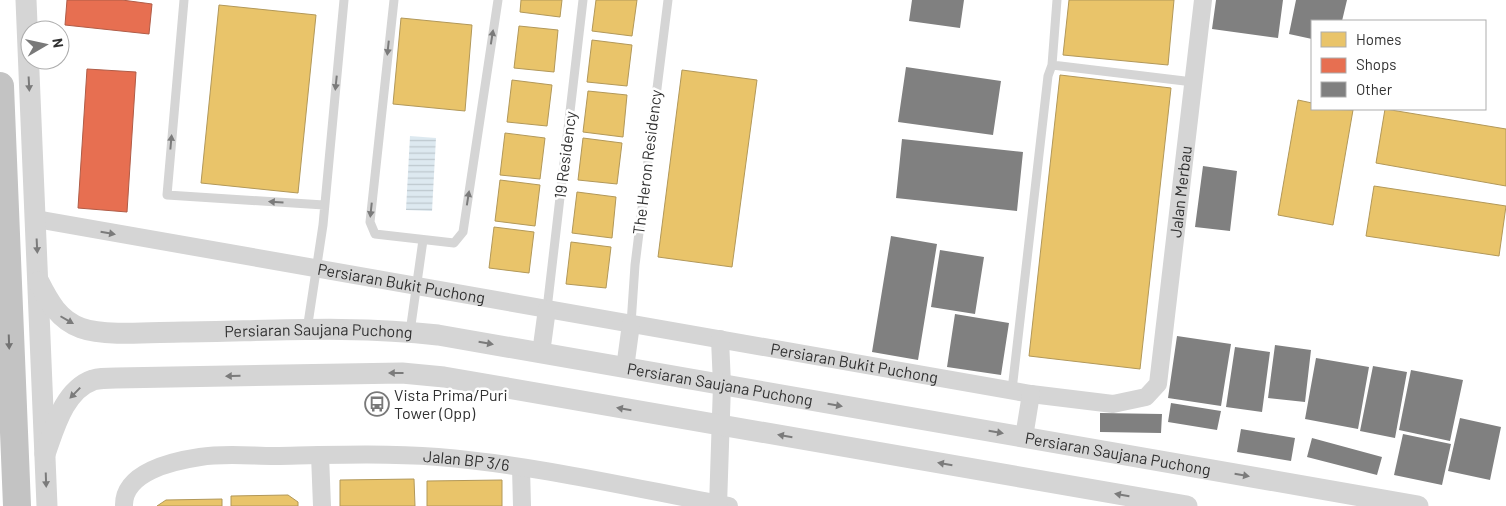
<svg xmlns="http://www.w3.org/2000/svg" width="1506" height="506" font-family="Barlow,sans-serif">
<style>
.water{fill:url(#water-rules)}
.homes{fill:#e9c46a;stroke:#b29859}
.shops{fill:#e76f51;stroke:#b05c47}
.building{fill:#808080}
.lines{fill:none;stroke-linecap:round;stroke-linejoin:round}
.service{stroke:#d5d5d5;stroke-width:9}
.minor{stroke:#d5d5d5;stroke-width:18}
.tertiary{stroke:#d5d5d5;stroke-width:21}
.motorway{stroke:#c3c3c3;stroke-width:28}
.oneway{fill:#7b7b7b}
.oneway2{fill:#737373}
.labels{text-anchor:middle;stroke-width:5;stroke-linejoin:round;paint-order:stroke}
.street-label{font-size:16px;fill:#313131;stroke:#fff}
.poi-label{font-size:16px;fill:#313131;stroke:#fff;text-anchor:start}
</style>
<defs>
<pattern id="water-rules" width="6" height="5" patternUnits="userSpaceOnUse" patternTransform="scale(1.25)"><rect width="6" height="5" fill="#dde9f0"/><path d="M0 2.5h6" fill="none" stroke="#bec8ce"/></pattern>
</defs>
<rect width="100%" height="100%" fill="#fff"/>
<!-- water -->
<path class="water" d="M410,136L436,138L432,211L406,210Z"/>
<!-- homes -->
<path class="homes" d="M521,0H562L560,17L520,12Z
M596,0H637L632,36L592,31Z
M1069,0H1174L1168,65L1063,55Z
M219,5L316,15L298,193L201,183Z
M401,18L472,25L465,111L393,104Z
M519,26L558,30L554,72L514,68Z
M592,40L632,45L627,86L587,82Z
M682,70L757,80L732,267L658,257Z
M1060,75L1171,88L1140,369L1029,356Z
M512,80L552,85L547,126L507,122Z
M588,91L627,95L623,137L583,132Z
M1298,100L1312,103V109L1353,110L1333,225L1278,215Z
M1385,109L1506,129V186L1376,163Z
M505,133L545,138L540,179L500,175Z
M583,138L622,143L617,184L578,180Z
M500,180L540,185L535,226L495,221Z
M1374,186L1506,206L1499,256L1366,236Z
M577,192L616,197L612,238L572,233Z
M494,227L534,232L529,273L489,268Z
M571,242L611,247L606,288L566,284Z
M414,479L415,506H340V480Z
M502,480V506H427V481Z
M288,495L298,502V506H231V496Z
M222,499V506H157L166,500Z"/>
<!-- shops -->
<path class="shops" d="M67,0H122L152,4L149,34L65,25Z
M87,69L136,72L127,212L78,208Z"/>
<!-- building -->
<path class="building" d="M912,0H964L960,28L909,21Z
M1216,0H1283L1278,38L1212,29Z
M1296,0H1347L1342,21H1312V39L1289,34Z
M906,67L1001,81L993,135L898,122Z
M902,139L1023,152L1017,211L896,198Z
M1203,166L1237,171L1230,231L1195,227Z
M891,236L937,244L918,360L872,352Z
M940,250L984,257L975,314L931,307Z
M955,314L1009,323L1001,375L947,367Z
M1177,336L1231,344L1221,406L1168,398Z
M1275,345L1311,350L1305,402L1268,398Z
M1235,347L1270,352L1262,412L1226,407Z
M1316,358L1369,367L1358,429L1305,419Z
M1373,366L1407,372L1395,438L1360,431Z
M1411,370L1463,380L1450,441L1399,430Z
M1171,403L1221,411L1217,430L1168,422Z
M1100,413L1162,414L1161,433L1100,432Z
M1460,418L1501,427L1490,480L1448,471Z
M1241,429L1295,438L1291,461L1237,452Z
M1403,434L1451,444L1442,485L1394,475Z
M1312,438L1382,457L1377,475L1307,457Z"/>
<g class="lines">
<!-- service -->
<path class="service" d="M184,0L167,195L324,205
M394,0L370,222L375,234L454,243L463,232L498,0
M1052,65L1057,0
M547,309L583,0
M631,324L635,265L668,0
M307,330L323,225L344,0
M410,332L423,240
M1012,390L1048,76L1052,65L1193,82"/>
<!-- minor -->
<g class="minor">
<path id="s1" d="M36,219L1031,394L1113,404L1146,397L1158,384L1203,0"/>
<path d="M541,353L547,309"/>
<path d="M625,368L631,324"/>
<path d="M1024,437L1031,394"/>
<path d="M320,455L322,506"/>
<path d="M521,468L522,506"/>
<path id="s2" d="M124,506C123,472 173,461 200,457C224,453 251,456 275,456C329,455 384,453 438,457C536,465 633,488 729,506"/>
<path d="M718,506L722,385L720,339"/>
</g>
<!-- tertiary -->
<g class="tertiary">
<path d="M26,0L47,506"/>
<path id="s3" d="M39,282C49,302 59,320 81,328C105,337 156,332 183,332C268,331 354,325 438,335L1418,506"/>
<path d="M45,454C54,429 64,390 93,380C100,378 109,378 116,378L402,373L444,377L1187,506"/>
</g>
<!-- motorway -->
<path class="motorway" d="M0,86L17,506"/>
</g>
<!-- one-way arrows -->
<defs><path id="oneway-solid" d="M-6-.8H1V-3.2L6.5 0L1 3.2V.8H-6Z" transform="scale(1.25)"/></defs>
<g class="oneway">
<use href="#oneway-solid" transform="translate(492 37) rotate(-81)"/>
<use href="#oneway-solid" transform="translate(388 48) rotate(96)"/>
<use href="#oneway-solid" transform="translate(336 83) rotate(96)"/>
<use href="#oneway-solid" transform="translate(29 84) rotate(87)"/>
<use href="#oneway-solid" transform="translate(171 142) rotate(-85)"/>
<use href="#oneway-solid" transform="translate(468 198) rotate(-81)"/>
<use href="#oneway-solid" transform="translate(276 202) rotate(-176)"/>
<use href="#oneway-solid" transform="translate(371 210) rotate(96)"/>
<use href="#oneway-solid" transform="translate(108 233) rotate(10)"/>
<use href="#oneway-solid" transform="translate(37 246) rotate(87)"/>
<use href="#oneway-solid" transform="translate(67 320) rotate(30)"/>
<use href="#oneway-solid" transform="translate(486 343) rotate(10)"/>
<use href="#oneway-solid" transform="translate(396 373) rotate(-180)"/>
<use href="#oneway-solid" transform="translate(233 376) rotate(179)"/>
<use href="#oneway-solid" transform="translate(75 393) rotate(134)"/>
<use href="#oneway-solid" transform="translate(835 405) rotate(10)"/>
<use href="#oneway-solid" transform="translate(624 409) rotate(-170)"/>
<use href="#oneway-solid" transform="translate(996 432) rotate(10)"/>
<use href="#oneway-solid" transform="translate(785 436) rotate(-170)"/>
<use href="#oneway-solid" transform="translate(945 464) rotate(-170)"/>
<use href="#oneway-solid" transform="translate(1242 475) rotate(10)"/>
<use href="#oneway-solid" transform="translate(46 480) rotate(88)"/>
<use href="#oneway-solid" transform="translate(1122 495) rotate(-170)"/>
</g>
<use class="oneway2" href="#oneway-solid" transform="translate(9 342) rotate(88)"/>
<!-- icons -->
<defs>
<g id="bus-ring" transform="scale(1.25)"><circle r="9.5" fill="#fff" stroke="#797979" stroke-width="1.5"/><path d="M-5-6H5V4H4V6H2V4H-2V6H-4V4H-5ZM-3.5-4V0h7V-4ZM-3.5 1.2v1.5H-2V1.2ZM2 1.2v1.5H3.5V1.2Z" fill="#797979"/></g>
</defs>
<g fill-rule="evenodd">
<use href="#bus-ring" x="377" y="404"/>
</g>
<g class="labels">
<!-- street labels -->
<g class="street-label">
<text transform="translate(565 155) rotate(-83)" y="6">19 Residency</text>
<text transform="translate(647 162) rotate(-83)" y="6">The Heron Residency</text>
<text dy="6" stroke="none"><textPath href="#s1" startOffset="1338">Jalan Merbau</textPath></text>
<text dy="6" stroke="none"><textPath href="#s1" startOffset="371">Persiaran Bukit Puchong</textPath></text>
<text dy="6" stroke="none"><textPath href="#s3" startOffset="302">Persiaran Saujana Puchong</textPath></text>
<text dy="6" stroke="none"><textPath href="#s1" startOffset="831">Persiaran Bukit Puchong</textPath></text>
<text dy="6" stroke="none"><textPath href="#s3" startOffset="708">Persiaran Saujana Puchong</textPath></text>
<text dy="6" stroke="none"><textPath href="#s3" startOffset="1112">Persiaran Saujana Puchong</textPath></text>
<text dy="6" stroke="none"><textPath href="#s2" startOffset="365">Jalan BP 3/6</textPath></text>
</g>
<!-- poi labels -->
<g class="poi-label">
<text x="394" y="401">Vista Prima/Puri<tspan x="394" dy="18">Tower (Opp)</tspan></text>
</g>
</g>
<!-- legend -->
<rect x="1311" y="20" width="175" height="90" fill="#ffffff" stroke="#adadad"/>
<rect x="1321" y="32" width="25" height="15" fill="#e9c46a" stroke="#adadad"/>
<text x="1356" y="45" font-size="15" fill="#313131">Homes</text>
<rect x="1321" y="58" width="25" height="15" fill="#e76f51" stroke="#adadad"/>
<text x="1356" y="70" font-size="15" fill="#313131">Shops</text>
<rect x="1321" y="82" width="25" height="15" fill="#808080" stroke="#adadad"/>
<text x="1356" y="95" font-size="15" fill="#313131">Other</text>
<!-- north arrow -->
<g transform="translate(45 45) rotate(81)"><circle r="24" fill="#ffffff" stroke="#adadad"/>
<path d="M0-4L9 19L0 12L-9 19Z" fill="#797979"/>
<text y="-8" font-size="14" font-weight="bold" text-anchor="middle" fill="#313131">N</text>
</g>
</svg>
